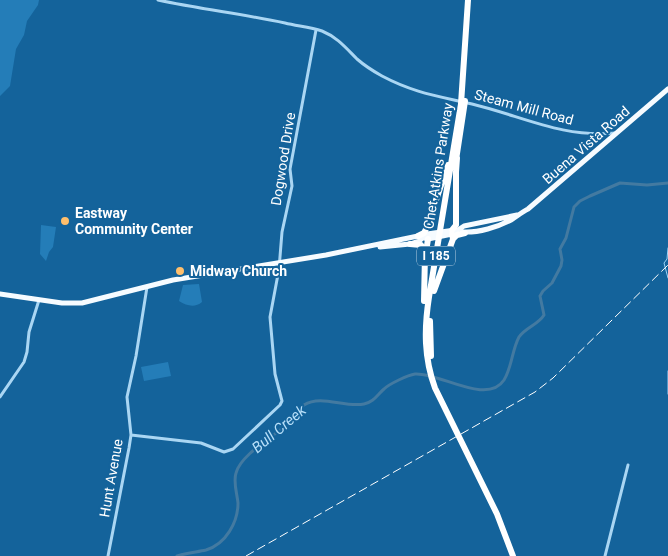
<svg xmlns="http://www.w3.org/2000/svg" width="668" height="556" font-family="Roboto,sans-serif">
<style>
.green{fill:#247db8}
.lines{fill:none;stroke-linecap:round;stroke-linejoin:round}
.stream{stroke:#9cd3f6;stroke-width:1}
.river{stroke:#437aa1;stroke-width:3}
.minor{stroke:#aad6f3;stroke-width:3}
.major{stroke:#f6fbff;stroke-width:5}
.highway{stroke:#fff;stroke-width:6}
.rail{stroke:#fff;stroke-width:1;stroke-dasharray:9 4;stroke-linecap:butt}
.poi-dot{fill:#ffbf6c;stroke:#14639b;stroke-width:2}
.labels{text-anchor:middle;stroke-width:4;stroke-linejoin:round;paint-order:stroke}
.shield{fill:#14639b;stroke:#b8d0e1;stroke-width:1}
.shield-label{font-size:12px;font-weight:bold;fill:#fff}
.street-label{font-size:14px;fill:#fff;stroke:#14639b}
.poi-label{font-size:14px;font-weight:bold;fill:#fff;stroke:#14639b;text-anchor:start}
.water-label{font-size:15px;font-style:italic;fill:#b7dff9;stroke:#14639b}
</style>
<rect width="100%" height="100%" fill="#14639b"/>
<!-- green -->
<path class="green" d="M0,0H39L38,5L27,21L24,35L16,49L10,86L0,96Z
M41,225L56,227L53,247L49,252L46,261L40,254Z
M199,284L202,302C195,308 187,306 179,301L183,285Z
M168,362L171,376L144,381L141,367Z"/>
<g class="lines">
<!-- stream -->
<path class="stream" d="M668,248L667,259L664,263L668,278
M668,371V394
M181,556L182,554"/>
<!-- river -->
<path class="river" d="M177,556C187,553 197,552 206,550C226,544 238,522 238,503C237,493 233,482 236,473C241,454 275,436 290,422C296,417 298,409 304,405C321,394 345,408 364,404C374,402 377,395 384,389C389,384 408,375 415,374C439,372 487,406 504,380C512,367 512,350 519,337C526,327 538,325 544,315L540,296L543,291L552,283L561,266L562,260L560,249L566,238L574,207L580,201L590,196L620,183L647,185L668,183"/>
<!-- minor -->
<path class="minor" d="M158,0C200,9 243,14 285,23C297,26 310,27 322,31C337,37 346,48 357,59C365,66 373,71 382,76C414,93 438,96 472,104C522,116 562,138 615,133
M0,397L24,362L27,352L29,332L39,300
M131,435L201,443L224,452L233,449L280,405L282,401L275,374L270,317L279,269L282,232L292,186L290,169L316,30
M108,556L129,448L131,435L127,397L136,356L147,287
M605,556L628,465"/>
<!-- major -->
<path class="major" d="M463,232C478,233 498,227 511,220C516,217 522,212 528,209L668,89
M380,247L410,244L419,241L427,234L455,230
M0,294L62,303H82L173,280L326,255L418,236L428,239L452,234L464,226L517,215"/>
<!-- highway -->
<path class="highway" d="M468,0L461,104L429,297C424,329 424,358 435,388L497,514L513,556
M456,160L465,101
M452,230L456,225V172L457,158
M418,236L424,233L426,229L448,165
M453,239L457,235L465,233
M410,244L421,245L425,254L424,301
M426,252L428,239
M434,291L453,239L452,234
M430,321L431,356"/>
<!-- rail -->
<path class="rail" d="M246,556L535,392L553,378L668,265"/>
</g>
<!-- markers -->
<g class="poi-dot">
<circle cx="65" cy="221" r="5"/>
<circle cx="180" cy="271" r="5"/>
</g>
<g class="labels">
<!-- shield labels -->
<rect class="shield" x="417" y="246.5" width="38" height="19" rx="4"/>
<g class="shield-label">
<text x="436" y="260">I 185</text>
</g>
<!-- street labels -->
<g class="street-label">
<text transform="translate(524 107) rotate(15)" y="5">Steam Mill Road</text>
<text transform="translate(586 145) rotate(-41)" y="5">Buena Vista Road</text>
<text transform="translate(283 159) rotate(-81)" y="5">Dogwood Drive</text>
<text transform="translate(438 166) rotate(-81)" y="5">Chet Atkins Parkway</text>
<text transform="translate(111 478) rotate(-80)" y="5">Hunt Avenue</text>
</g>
<!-- poi labels -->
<g class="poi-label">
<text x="75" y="218">Eastway<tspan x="75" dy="16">Community Center</tspan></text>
<text x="190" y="276">Midway Church</text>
</g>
<!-- water labels -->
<g class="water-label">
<text transform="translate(279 429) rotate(-40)" y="5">Bull Creek</text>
</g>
</g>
</svg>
